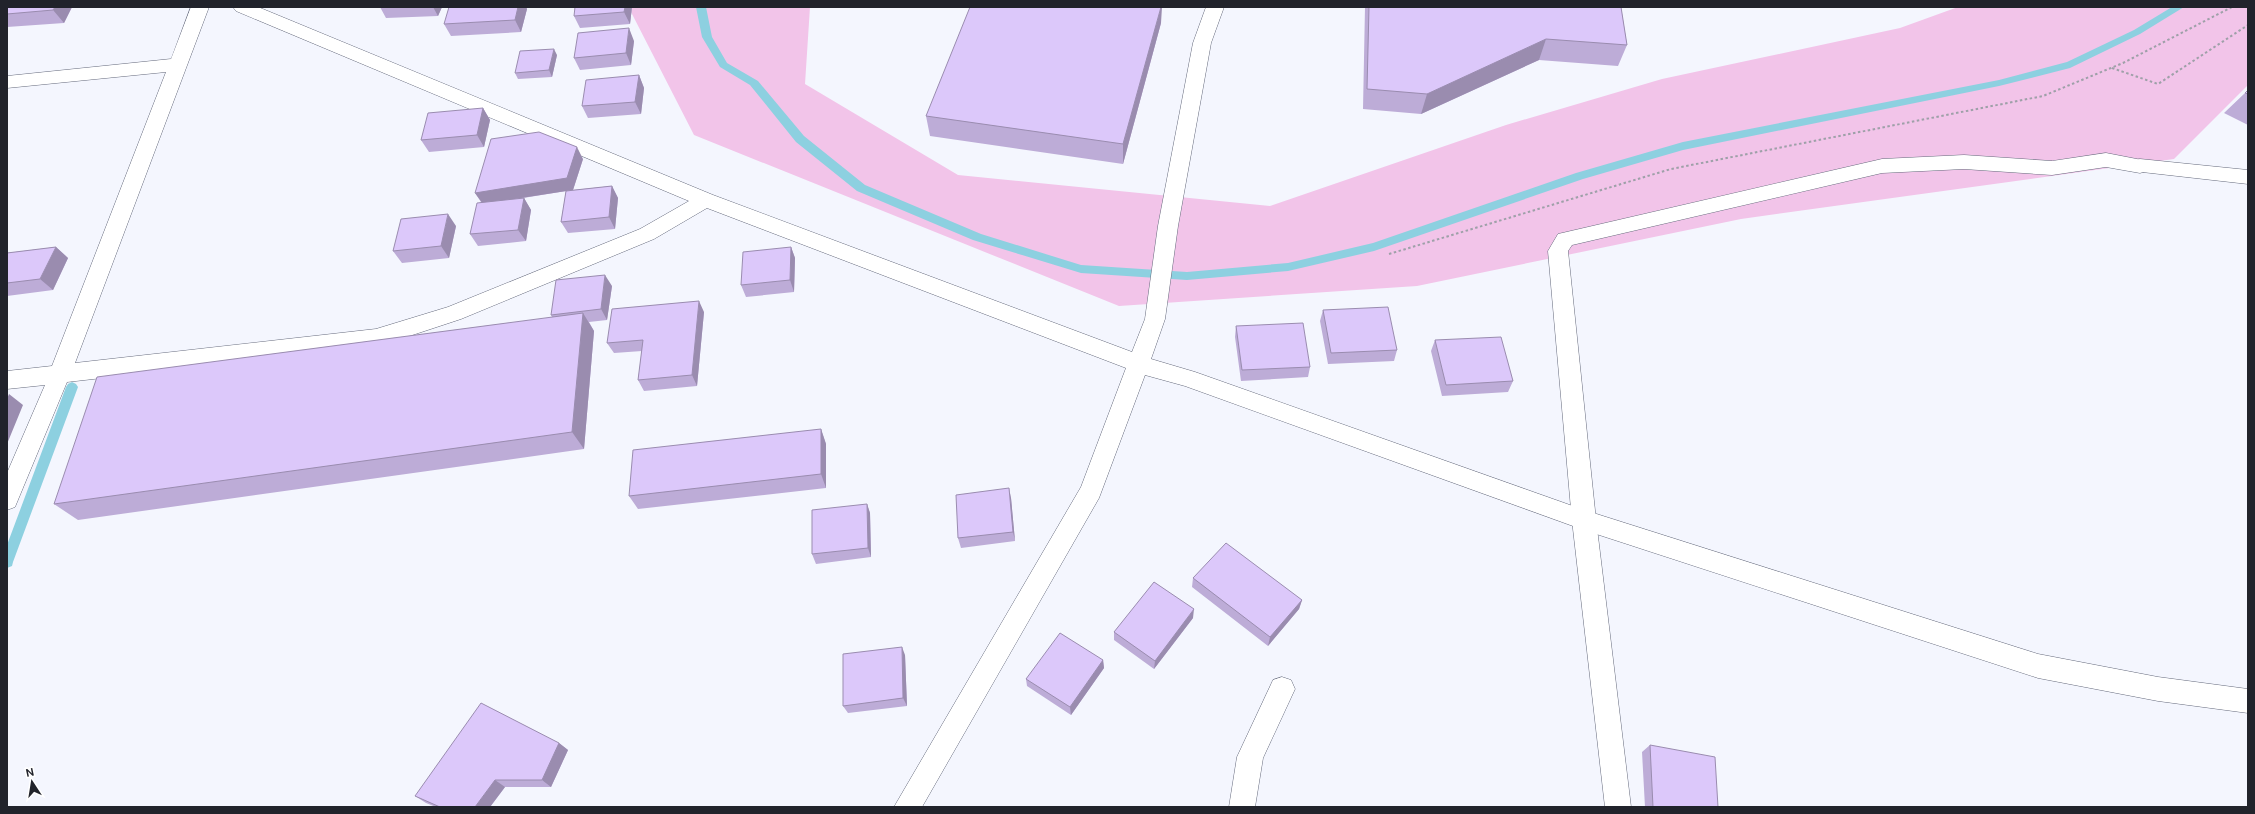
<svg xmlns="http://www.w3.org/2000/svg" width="2255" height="814" font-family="'DM Sans',sans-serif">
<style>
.green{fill:#f2c4e9}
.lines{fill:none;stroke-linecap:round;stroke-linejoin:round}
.stream{fill:#8dd0e0;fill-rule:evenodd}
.service-casing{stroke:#656a7c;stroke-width:1}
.minor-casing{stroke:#656a7c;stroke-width:1}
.path{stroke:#9ea0a8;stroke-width:2;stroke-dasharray:2.5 2.5;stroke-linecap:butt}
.service{fill:#fff;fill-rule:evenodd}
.minor{fill:#fff;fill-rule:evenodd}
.wall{fill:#bdacd7}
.shaded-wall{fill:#9a8caf}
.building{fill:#dcc8fa;stroke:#9a8caf}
</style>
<rect width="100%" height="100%" fill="#f4f6fe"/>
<!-- green -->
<path class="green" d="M632,7H810L805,84L958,175L1270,206L1506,125L1662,79L1900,28L1958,7H2248V85L2174,159L1741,219L1417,286L1119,306L694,135L631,12Z"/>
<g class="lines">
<!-- stream -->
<path class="stream" d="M696,7H706L712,37L727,63L758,81L804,136L865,185L981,234L1081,265L1187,272L1288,263L1373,243L1576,173L1683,142L1999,80L2067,62L2134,30L2172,7H2184L2140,34L2070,68L1999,86L1683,150L1583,179L1374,251L1288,271L1187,280L1081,273L973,240L857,191L796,142L750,85L720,67L702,37Z
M72,382L76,384L78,387L13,562L12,566L7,568V545L66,387L68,384Z"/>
<!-- service casing -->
<g class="service-casing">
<path id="service" d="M2106,153L2147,161L2150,166L2147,171L2140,173L2106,167L2052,175L1964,169L1882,173L1572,245L1568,251L1596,520L1631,807H1605L1572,520L1548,251L1558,234L1882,159L1964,155L2052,161Z
M1282,677L1291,680L1295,689L1263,758L1255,807H1229L1237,757L1273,680Z"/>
</g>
<!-- minor casing -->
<g class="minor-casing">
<path id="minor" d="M191,7H209L75,363L376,329L448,307L640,229L689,201L236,11L233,7H258L713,195L1132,352L1145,319L1158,226L1193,43L1206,7H1224L1211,43L1178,226L1165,319L1151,359L1195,372L1584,510L2038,654L2158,677L2248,689V713L2158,701L2038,678L1584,530L1185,386L1145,375L1099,498L922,807H894L1081,487L1126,368L707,208L654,239L461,319L376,347L67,382L15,507L7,510V473L45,385L7,389V371L52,366L166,72L7,88V76L171,59Z
M2140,159L2248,170V184L2133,171L2130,166L2133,161Z"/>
</g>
<!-- path -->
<path class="path" d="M2112,68L2158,84L2248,25
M1389,254L1671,169L2043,96L2123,63L2232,7"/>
<!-- service -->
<use href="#service" class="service"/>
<!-- minor -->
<use href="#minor" class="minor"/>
</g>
<!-- wall -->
<path class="wall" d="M7,7H72L64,23L7,27Z
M380,7H442L438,16L386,18Z
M518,7H526L527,9L521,32L451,36L444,24Z
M632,7L630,24L580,28L574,16Z
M1365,7H1621L1627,45L1618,66L1539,60L1421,114L1363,109Z
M1161,23L1123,164L930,136L926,116Z
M634,41L631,65L580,70L574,58Z
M557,55L552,77L518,79L515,73Z
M639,75L644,88L641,114L588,118L582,106Z
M2248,90V125L2224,113L2245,93Z
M483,108L490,120L484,147L429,152L421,140Z
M583,159L573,190L612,186L618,198L615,229L568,233L561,222L566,191L517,199L524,198L531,210L526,241L478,246L470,234L481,202L475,193Z
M456,226L449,258L402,263L393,251Z
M56,247L68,258L53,290L7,296V253Z
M791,247L795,258L794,292L746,297L741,285Z
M612,286L607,320L589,322L594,331L584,449L78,520L54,504L552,317L551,315Z
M1323,310L1397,350L1394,361L1328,364L1320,321Z
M704,312L697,386L644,391L638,380L642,351L614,353L607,343Z
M1236,326L1310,367L1308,377L1241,381L1235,337Z
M1435,340L1513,381L1508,392L1442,396L1431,351Z
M821,429L826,444V488L638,509L629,496Z
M1011,498L1015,541L961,548L958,538Z
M867,504L870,513L871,557L816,564L812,554Z
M1193,578L1302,600L1299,609L1268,646L1192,587Z
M1193,618L1154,669L1114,640V632Z
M905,655L907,706L848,713L843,706Z
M1103,660L1104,668L1071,715L1027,686L1026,679Z
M559,743L568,750L551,787H505L490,807H436L426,803L415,796Z
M1650,745L1718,807H1645L1642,752Z"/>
<!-- shaded-wall -->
<path class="shaded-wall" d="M55,7H72L64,23L53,10Z
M433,7H442L438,16Z
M518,7H526L527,9L521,32L515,20Z
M625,7H632L630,24L624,12Z
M1161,7H1162L1161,23L1123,164V144Z
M629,28L634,41L631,65L626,53Z
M1546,39L1539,60L1421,114L1427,94Z
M554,49L557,55L552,77L549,70Z
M639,75L644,88L641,114L635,102Z
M483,108L490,120L484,147L477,135Z
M577,147L583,159L573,190L483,204L475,193Z
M612,186L618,198L615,229L609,217Z
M524,198L531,210L526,241L518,230Z
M448,214L456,226L449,258L441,246Z
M56,247L68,258L53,290L40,279Z
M791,247L795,258L794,292L790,280Z
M605,275L612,286L607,320L601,309Z
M699,301L704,312L697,386L692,375Z
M583,313L594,331L584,449L572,432Z
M9,394L23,405L7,444V399Z
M821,429L826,444V488L821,474Z
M1009,488L1011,498L1015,541L1013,532Z
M867,504L870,513L871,557L868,548Z
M1302,600L1299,609L1268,646L1270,637Z
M1194,609L1193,618L1154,669L1155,661Z
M902,647L905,655L907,706L903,698Z
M1103,660L1104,668L1071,715L1070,707Z
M559,743L568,750L551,787L542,780Z
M495,780L505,787L490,807H475Z"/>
<!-- building -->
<path class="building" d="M7,7H55L53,10L7,14Z
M449,7H518L515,20L444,24Z
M575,7H625L624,12L574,16Z
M970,7H1161L1123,144L926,116Z
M1369,7H1621L1627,45L1546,39L1427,94L1367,89Z
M629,28L626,53L574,58L578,33Z
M554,49L549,70L515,73L520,51Z
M639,75L635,102L582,106L586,80Z
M2248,90V94L2245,93Z
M483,108L477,135L421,140L428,113Z
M539,132L577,147L567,178L475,193L491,139Z
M612,186L609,217L561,222L566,191Z
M524,198L518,230L470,234L477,203Z
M448,214L441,246L393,251L401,219Z
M56,247L40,279L7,283V253Z
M791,247L790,280L741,285L743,252Z
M605,275L601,309L551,315L556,280Z
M699,301L692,375L638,380L643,340L607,343L612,309Z
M1388,307L1397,350L1331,353L1323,310Z
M583,313L572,432L54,504L97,377Z
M1303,323L1310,367L1242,370L1236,326Z
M1501,337L1513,381L1446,385L1435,340Z
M821,429V474L629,496L633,450Z
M1009,488L1013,532L958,538L956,495Z
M867,504L868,548L812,554V510Z
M1226,543L1302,600L1270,637L1193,578Z
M1154,582L1194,609L1155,661L1114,632Z
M1060,633L1103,660L1070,707L1026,679Z
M902,647L903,698L843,706V654Z
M481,703L559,743L542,780H495L475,807H440L415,796Z
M1650,745L1715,757L1718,807H1653Z"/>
<!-- border -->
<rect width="2255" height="814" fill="none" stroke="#21232b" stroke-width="16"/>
<!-- north arrow -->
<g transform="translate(32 782) rotate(348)" stroke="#ffffff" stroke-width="3" paint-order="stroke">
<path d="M0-3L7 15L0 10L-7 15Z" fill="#21232b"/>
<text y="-6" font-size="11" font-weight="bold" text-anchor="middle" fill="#21232b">N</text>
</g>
</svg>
